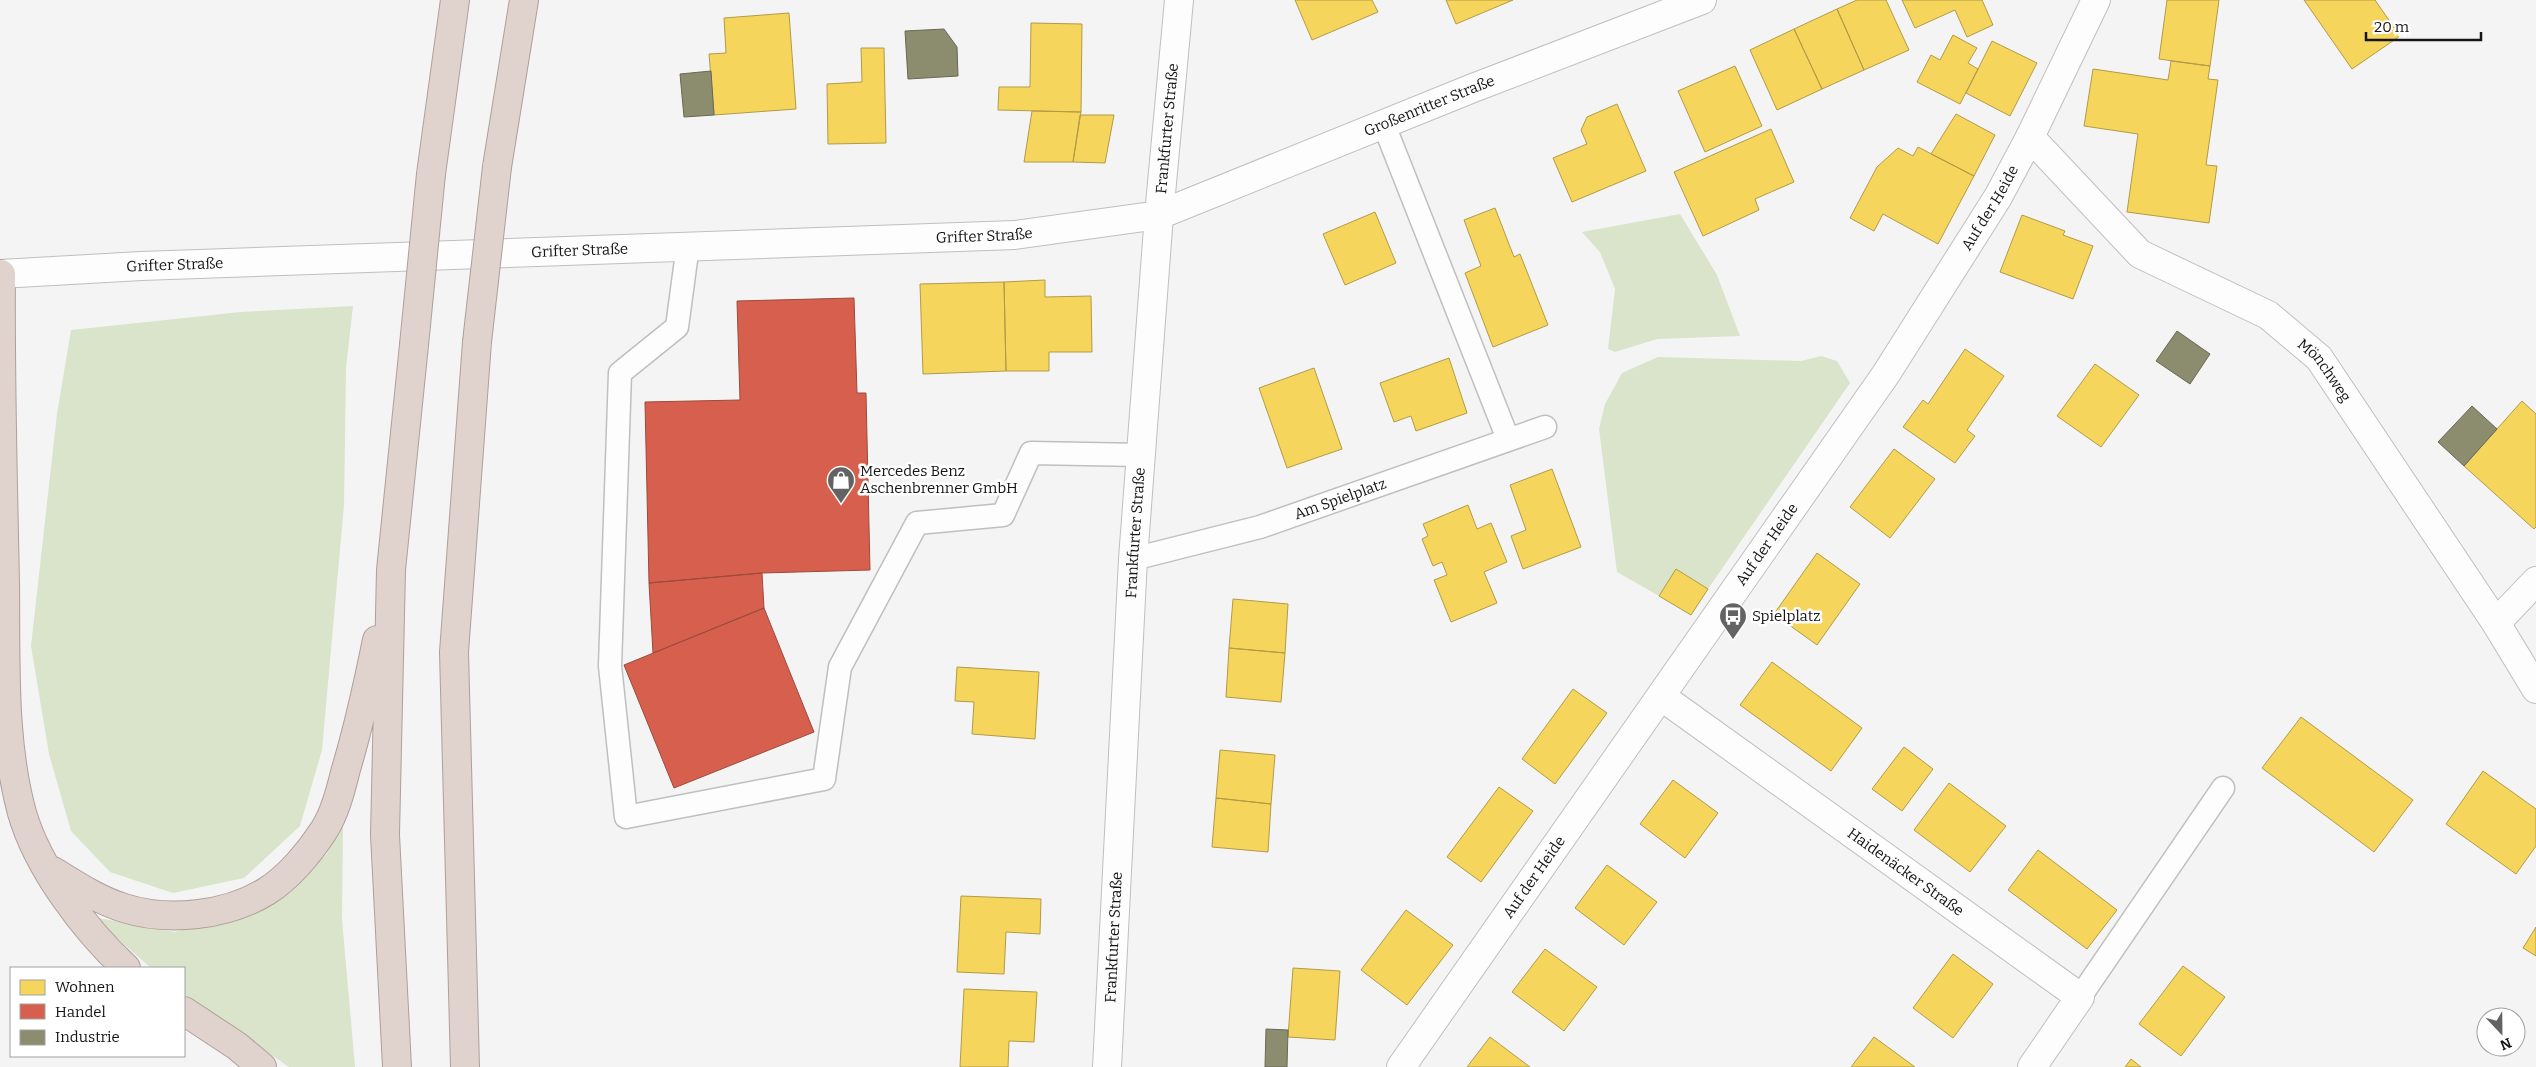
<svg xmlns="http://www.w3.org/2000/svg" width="2536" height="1067" font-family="Bitter,serif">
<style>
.green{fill:#d9e4ca}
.homes{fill:#f6d55c;stroke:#b29b47}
.shops{fill:#d6604d;stroke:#9c4a3c}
.industry{fill:#8c8c6e;stroke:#686854}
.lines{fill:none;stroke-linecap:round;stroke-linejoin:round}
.service-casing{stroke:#bfbfc0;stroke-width:25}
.minor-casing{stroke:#bfbfc0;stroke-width:30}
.tertiary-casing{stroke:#bfbfc0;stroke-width:30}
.secondary-casing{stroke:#bfbfc0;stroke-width:30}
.motorway-casing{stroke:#af9f9a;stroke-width:30}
.service{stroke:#fdfdfe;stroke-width:22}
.minor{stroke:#fdfdfe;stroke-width:28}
.tertiary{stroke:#fdfdfe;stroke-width:28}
.secondary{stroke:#fdfdfe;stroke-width:28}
.motorway{stroke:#e0d2cc;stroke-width:28}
.motorway-bridge-casing{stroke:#af9f9a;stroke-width:30;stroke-linecap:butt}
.motorway-bridge{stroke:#e0d2cc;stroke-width:28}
.labels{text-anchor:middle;stroke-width:5;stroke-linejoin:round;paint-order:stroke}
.street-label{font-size:15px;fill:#151516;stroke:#fff}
.poi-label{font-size:15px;fill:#151516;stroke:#fff;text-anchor:start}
</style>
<rect width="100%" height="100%" fill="#f4f4f5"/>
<!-- green -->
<path class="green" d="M1680,214L1717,275L1740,336L1657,339L1615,352L1608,349L1615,289L1600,252L1582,232Z
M353,306L346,368L344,505L322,750L300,826L244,878L173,893L110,872L71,831L49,754L31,646L57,414L71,330L241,312Z
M1821,356L1837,361L1850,383L1708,589L1659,596L1617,572L1599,429L1605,404L1622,373L1658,357L1801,361Z
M343,824L342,919L355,1067H289L184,995V968H151L93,917L174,932L262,910L326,855Z"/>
<!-- homes -->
<path class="homes" d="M1295,0H1372L1378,12L1312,40Z
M1446,0H1513L1456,24Z
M1857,0H1886L1909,50L1864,70L1837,9Z
M1902,0H1982L1993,25L1967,37L1955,10L1915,28Z
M2167,0H2219L2210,66L2159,59Z
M2304,0H2375L2400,36L2352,69Z
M1837,9L1864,70L1822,89L1794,29Z
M789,13L796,109L714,115L709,54L726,53L724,18Z
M1031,23L1082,24L1081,112L998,110L999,87H1030Z
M1794,29L1822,89L1777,110L1750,50Z
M1953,35L1977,48L1968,63L1978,69L1960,104L1917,82L1931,55L1940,60Z
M1992,41L2037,63L2010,116L1966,93Z
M861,48H884L886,143L828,144L827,84L862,82Z
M2171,61L2210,66L2208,79L2218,80L2206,165L2217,166L2209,223L2127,212L2138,134L2084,126L2093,69L2168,80Z
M1735,66L1762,126L1705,152L1678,91Z
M1617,104L1646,171L1572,202L1553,158L1587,144L1581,130L1587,117Z
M1032,111L1081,112L1073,162H1024Z
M1956,114L1995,135L1974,176L1931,154Z
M1080,115H1114L1105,163L1073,162Z
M1771,129L1794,182L1755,199L1759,210L1703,236L1674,172Z
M1918,147L1974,176L1938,244L1883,214L1874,231L1850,218L1877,167L1898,148L1913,156Z
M1495,208L1514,257L1520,254L1548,325L1493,347L1465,273L1481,266L1464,220Z
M1375,212L1396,263L1345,285L1323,234Z
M2022,215L2065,231L2063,235L2093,246L2073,299L2000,272Z
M1045,280V297L1091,296L1092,352H1049V371H1006L1004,282Z
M1004,282L1006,371L923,374L920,284Z
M1965,349L2004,376L1967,430L1975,436L1955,463L1903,427L1923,400L1928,404Z
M1449,358L1467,413L1416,431L1411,416L1394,422L1380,383Z
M2095,364L2139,395L2101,447L2057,416Z
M1314,368L1342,449L1287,468L1259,388Z
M2522,401L2536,414V527L2534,529L2464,466Z
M1894,449L1935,479L1890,538L1850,507Z
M1552,469L1581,547L1523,569L1511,536L1526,530L1510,485Z
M1468,505L1477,529L1491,523L1507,562L1484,572L1497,603L1451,622L1434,580L1447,575L1442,562L1433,566L1422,539L1428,536L1423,524Z
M1817,553L1860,584L1817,645L1774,614Z
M1676,569L1708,589L1691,615L1659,596Z
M1233,599L1288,604L1285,653L1229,648Z
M1229,648L1285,653L1281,702L1226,697Z
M1772,662L1862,728L1831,771L1740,705Z
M957,667L1039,672L1035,739L972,734L974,702L955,701Z
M1573,689L1607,713L1555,784L1522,759Z
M2301,717L2413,800L2374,852L2262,768Z
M1904,747L1933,769L1902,811L1872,789Z
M1220,750L1275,755L1271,804L1216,798Z
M2483,771L2536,809V846L2516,874L2446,824Z
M1673,780L1718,813L1685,858L1640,824Z
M1949,783L2006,826L1970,872L1914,830Z
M1499,787L1533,811L1481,882L1447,857Z
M1216,798L1271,804L1268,852L1212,847Z
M2038,850L2117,910L2087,949L2008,890Z
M1607,865L1657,902L1624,945L1575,908Z
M961,896L1041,899L1040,934L1006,932L1004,974L957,972Z
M1406,910L1453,945L1407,1005L1361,970Z
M2536,927V956L2523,948Z
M1545,949L1597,987L1564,1031L1512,992Z
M1953,954L1993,984L1953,1038L1913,1008Z
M2183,966L2225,997L2181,1056L2139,1024Z
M1293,968L1340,971L1335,1040L1288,1037Z
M964,989L1037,992L1034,1042L1009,1041L1008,1067H960Z
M1490,1037L1530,1067H1467Z
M1874,1037L1915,1067H1851Z
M2131,1059L2141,1067H2125Z"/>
<!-- shops -->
<path class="shops" d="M854,298L857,393H866L870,570L762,573L649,583L645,402L740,400L737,301Z
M762,573L764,608L653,653L649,583Z
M764,608L814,732L674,788L624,665Z"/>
<!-- industry -->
<path class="industry" d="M944,29L957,47L958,76L908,79L905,31Z
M711,71L714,115L684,117L680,74Z
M2177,331L2210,354L2190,384L2156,361Z
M2472,406L2497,429L2464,466L2438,442Z
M1266,1029L1288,1030L1287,1067H1265Z"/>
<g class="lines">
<!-- service casing -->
<g class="service-casing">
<g id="service">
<path d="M1384,125L1508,439"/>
<path d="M688,245L677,327L620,373L610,666L626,817L824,779L840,667L917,523L1003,515L1031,453L1141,455"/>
<path id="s1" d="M1133,559L1260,527L1545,427"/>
<path d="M2080,997L2223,788"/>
</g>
</g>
<!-- minor casing -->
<g class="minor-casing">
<g id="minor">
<path id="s2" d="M2030,137L2140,254L2268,315L2319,358L2496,623L2536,689"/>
<path d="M2496,623L2536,581"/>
<path id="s3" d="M1662,697L2080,997L2032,1067"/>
<path id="s4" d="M1401,1067L1886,374L1998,197L2030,137L2096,0"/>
</g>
</g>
<!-- tertiary casing -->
<g class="tertiary-casing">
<g id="tertiary">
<path id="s5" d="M1107,1067L1133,559L1159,215L1473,88L1702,0"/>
</g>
</g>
<!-- secondary casing -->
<g class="secondary-casing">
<g id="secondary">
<path id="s6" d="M0,274L141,266L1015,235L1159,215L1179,0"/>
</g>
</g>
<!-- motorway casing -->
<g class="motorway-casing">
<path id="motorway" d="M497,167L524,0
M431,174L455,0
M1,274C0,377 3,481 5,584C6,659 2,740 22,813C38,868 84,929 126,968
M53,871C76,885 98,900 124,908C168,922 227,916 267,891C289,877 310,852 324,830C335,813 341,789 346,769C359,726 368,684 377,640
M184,1011L237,1046L262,1067
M397,1067L385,835L391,570L414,345
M465,1067L454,652L477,342"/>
</g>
<!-- service -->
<use href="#service" class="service"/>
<!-- minor -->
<use href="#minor" class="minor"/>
<!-- tertiary -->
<use href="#tertiary" class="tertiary"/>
<!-- secondary -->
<use href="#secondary" class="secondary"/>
<!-- motorway -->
<use href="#motorway" class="motorway"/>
<!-- motorway-bridge casing -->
<g class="motorway-bridge-casing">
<path id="motorway-bridge" d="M477,342L497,167
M414,345L431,174"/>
</g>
<!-- motorway-bridge -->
<use href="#motorway-bridge" class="motorway-bridge"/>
</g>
<!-- icons -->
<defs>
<g id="shop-pin" transform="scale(1.4375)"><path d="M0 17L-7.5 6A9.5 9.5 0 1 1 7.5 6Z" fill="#636364" stroke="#fff"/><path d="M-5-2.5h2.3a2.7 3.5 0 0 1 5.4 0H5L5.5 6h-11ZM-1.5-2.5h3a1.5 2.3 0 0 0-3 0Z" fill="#fff"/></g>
<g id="bus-pin" transform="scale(1.4375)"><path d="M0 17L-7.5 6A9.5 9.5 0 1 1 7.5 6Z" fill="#636364" stroke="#fff"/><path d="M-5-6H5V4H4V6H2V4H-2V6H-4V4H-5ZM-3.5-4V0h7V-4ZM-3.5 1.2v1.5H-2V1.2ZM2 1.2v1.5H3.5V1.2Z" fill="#fff"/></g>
</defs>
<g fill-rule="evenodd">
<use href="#shop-pin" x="841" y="480"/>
<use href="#bus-pin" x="1733" y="616"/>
</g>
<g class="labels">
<!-- street labels -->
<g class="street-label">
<text dy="5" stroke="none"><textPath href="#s5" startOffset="1145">Großenritter Straße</textPath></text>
<text dy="5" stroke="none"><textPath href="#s6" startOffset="1248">Frankfurter Straße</textPath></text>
<text dy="5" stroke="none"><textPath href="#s4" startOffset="1042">Auf der Heide</textPath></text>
<text dy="5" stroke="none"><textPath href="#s6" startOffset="985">Grifter Straße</textPath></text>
<text dy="5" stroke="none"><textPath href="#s6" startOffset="580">Grifter Straße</textPath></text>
<text dy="5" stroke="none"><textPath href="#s6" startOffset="175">Grifter Straße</textPath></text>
<text dy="5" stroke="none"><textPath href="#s2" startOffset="382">Mönchweg</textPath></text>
<text dy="5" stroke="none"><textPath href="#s1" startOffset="216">Am Spielplatz</textPath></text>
<text dy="5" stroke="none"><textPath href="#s5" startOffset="535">Frankfurter Straße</textPath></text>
<text dy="5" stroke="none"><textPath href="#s4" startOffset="638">Auf der Heide</textPath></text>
<text dy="5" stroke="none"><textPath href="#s3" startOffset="300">Haidenäcker Straße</textPath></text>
<text dy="5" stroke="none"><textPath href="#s4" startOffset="232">Auf der Heide</textPath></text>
<text dy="5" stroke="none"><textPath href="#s5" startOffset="130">Frankfurter Straße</textPath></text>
</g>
<!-- poi labels -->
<g class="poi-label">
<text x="860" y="476">Mercedes Benz<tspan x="860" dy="17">Aschenbrenner GmbH</tspan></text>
<text x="1752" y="621">Spielplatz</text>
</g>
</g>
<!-- legend -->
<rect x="10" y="967" width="175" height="90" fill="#ffffff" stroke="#a1a1a2"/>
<rect x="20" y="980" width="25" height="15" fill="#f6d55c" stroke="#a1a1a2"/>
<text x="55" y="992" font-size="15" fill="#151516">Wohnen</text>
<rect x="20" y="1004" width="25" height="15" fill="#d6604d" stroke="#a1a1a2"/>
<text x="55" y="1017" font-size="15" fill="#151516">Handel</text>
<rect x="20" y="1030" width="25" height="15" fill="#8c8c6e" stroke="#a1a1a2"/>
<text x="55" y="1042" font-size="15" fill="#151516">Industrie</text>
<!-- north arrow -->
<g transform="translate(2501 1032) rotate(158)"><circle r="24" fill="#ffffff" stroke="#a1a1a2"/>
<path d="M0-4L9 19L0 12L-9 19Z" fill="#636364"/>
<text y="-8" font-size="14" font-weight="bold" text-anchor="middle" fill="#151516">N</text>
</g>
<!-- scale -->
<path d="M2366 32v8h115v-8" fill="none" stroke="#151516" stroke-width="2.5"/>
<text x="2374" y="32" font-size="15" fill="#151516" stroke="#ffffff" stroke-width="4" paint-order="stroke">20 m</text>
</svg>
